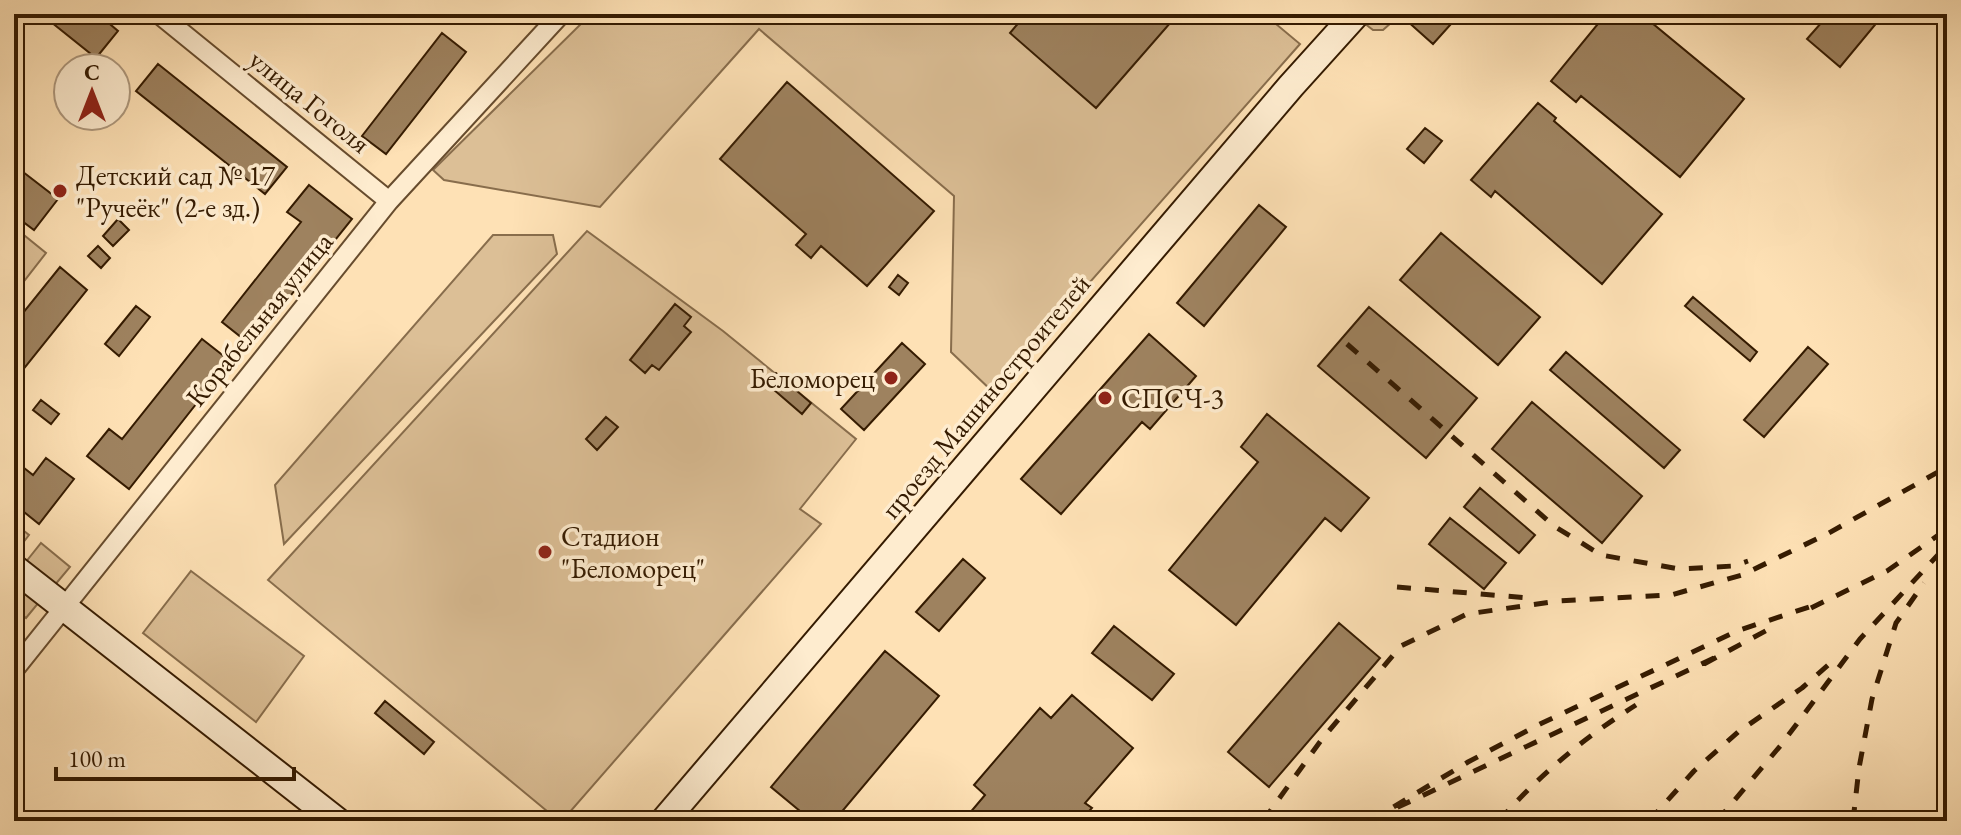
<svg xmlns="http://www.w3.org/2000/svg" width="1961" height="835" font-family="'EB Garamond',serif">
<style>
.green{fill:#dcbf96;stroke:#886d4c;stroke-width:2}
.building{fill:#9e825f;stroke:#351b01;stroke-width:2}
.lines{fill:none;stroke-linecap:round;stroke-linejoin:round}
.street-casing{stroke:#674c2e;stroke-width:22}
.secondary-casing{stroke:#351b01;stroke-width:30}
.street{stroke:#feeccf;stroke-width:18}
.secondary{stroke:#feeccf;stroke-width:26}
.rail{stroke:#351b01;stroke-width:5;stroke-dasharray:14 14;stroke-linecap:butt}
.poi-dot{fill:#8f2418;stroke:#feeccf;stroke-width:3}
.labels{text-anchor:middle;stroke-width:7;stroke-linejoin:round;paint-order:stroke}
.street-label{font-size:28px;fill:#351b01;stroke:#feeccf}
.poi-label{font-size:28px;fill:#351b01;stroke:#feeccf;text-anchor:start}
</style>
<rect width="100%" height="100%" fill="#fee1b5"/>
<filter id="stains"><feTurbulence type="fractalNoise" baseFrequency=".0025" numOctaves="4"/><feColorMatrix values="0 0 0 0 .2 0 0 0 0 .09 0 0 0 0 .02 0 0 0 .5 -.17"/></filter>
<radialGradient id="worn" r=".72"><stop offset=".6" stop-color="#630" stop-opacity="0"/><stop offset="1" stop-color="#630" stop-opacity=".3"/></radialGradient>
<!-- green -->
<path class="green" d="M591,14H1264L1300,44L993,392L951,352L954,196L759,29L600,207L444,180L433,170Z
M1363,14H1401L1383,30H1373L1364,23Z
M14,227L46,253L14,294Z
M587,231L723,331L856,439L800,509L821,524L562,821H559L268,580Z
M493,235H553L557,254L284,544L275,485Z
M14,523L29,535L15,553L14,552Z
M41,543L70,567L54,586L25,563Z
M191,571L304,656L256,722L143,633Z
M14,579L40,601L26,618L14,608Z"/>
<!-- building -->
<path class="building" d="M41,14H98L118,31L96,58Z
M1026,14H1178L1096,108L1010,33Z
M1412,14H1460L1433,44L1406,20Z
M1606,14H1649L1646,18L1744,99L1680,177L1581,96L1576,102L1551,81Z
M1829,14H1884L1840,67L1807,39Z
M442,33L466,52L386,154L362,136Z
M158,64L287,167L265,194L136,91Z
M787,82L934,211L867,286L821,246L811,258L796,245L806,234L720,159Z
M1538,103L1556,118L1554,121L1662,214L1602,284L1495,191L1491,197L1471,180Z
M1425,128L1442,141L1424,163L1407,149Z
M14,165L58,199L34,230L14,215Z
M309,185L352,219L251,345L222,322L301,222L287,212Z
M1259,205L1286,227L1204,326L1177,303Z
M118,219L129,230L113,246L103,236Z
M1441,233L1540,317L1498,365L1400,280Z
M98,246L110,258L101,268L88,256Z
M60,267L87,290L14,381V324Z
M898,275L908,283L899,295L889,287Z
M1693,297L1757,352L1750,361L1685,306Z
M675,304L691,317L684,326L691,332L659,370L652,365L645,373L630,360Z
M136,306L150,317L119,356L105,344Z
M1369,307L1477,398L1426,458L1318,366Z
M1149,334L1196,376L1150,429L1142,422L1061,514L1021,479Z
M202,339L230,361L129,489L87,456L109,429L122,439Z
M902,343L925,364L864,430L841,409Z
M1808,347L1828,364L1764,437L1744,420Z
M1566,352L1680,450L1664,468L1550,370Z
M776,373L811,403L802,414L766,383Z
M41,400L59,414L51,424L33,410Z
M1532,402L1642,496L1602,543L1492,449Z
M1267,414L1369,498L1341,531L1325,518L1236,625L1169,570L1258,462L1241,447Z
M606,417L618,427L597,450L586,439Z
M46,458L74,479L39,524L14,504V460L33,475Z
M1480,488L1535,535L1519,553L1464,507Z
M1450,518L1506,563L1484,589L1429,544Z
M963,559L985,578L939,631L916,612Z
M1339,623L1380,658L1269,787L1228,752Z
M1114,626L1174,674L1152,700L1092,653Z
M885,651L939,696L834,821H812L771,787Z
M1072,695L1133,748L1085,803L1092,808L1080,821H963L985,795L974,785L1040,708L1051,718Z
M385,701L434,742L424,754L375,713Z"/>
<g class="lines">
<!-- street casing -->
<g class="street-casing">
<path id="street" d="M159,14L389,201
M14,670L389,201L561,14"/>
</g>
<!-- secondary casing -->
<g class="secondary-casing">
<path id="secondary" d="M14,568L337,821
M664,821L1291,86L1356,14"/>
</g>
<!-- street -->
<use href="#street" class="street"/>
<!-- secondary -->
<use href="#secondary" class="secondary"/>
<!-- rail -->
<path class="rail" d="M1347,344L1554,526L1601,555L1679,569L1733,566L1748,561
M1397,587L1529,598
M1811,608L1887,571L1947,529
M1714,658L1377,817L1468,762L1540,724L1737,631L1821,603
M1704,664L1771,628
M1263,821L1322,739L1401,646L1467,614L1558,601L1671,595L1742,575L1827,534L1947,467
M1499,821C1539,775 1585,737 1636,705
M1649,821L1694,771L1738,732L1802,688L1835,659
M1717,821L1781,745L1860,639L1947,545
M1853,821L1859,768L1872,699L1896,623L1924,583"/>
</g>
<!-- markers -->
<g class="poi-dot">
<circle cx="60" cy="191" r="8"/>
<circle cx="891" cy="378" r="8"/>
<circle cx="1105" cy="398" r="8"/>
<circle cx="545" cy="552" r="8"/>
</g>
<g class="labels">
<!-- street labels -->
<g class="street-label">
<text transform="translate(310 101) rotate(39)" y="10">улица Гоголя</text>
<text transform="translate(259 319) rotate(-51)" y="10">Корабельная улица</text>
<text transform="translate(985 396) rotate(-50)" y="10">проезд Машиностроителей</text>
</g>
<!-- poi labels -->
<g class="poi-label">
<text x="76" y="185">Детский сад № 17<tspan x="76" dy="32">"Ручеёк" (2-е зд.)</tspan></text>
<text x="875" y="388" text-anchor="end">Беломорец</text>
<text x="1121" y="408">СПСЧ-3</text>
<text x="561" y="546">Стадион<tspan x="561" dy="32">"Беломорец"</tspan></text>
</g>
</g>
<!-- margin -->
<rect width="1961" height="835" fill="none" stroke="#fee1b5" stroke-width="48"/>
<rect x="16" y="16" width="1929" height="803" fill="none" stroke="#351b01" stroke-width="4"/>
<rect x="24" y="24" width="1913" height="787" fill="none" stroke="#351b01" stroke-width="2"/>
<!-- north arrow -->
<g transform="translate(92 92)"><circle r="38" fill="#feeccf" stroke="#ae987d" stroke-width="2"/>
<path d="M0-6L14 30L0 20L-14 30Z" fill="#8f2418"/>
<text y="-12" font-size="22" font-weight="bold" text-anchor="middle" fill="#351b01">С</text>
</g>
<!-- scale -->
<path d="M56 767v12h238v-12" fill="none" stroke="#351b01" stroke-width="4"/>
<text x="68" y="767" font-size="24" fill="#351b01" stroke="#feeccf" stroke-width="6" paint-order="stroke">100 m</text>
<rect width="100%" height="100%" filter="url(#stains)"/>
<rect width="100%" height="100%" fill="url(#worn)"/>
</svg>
